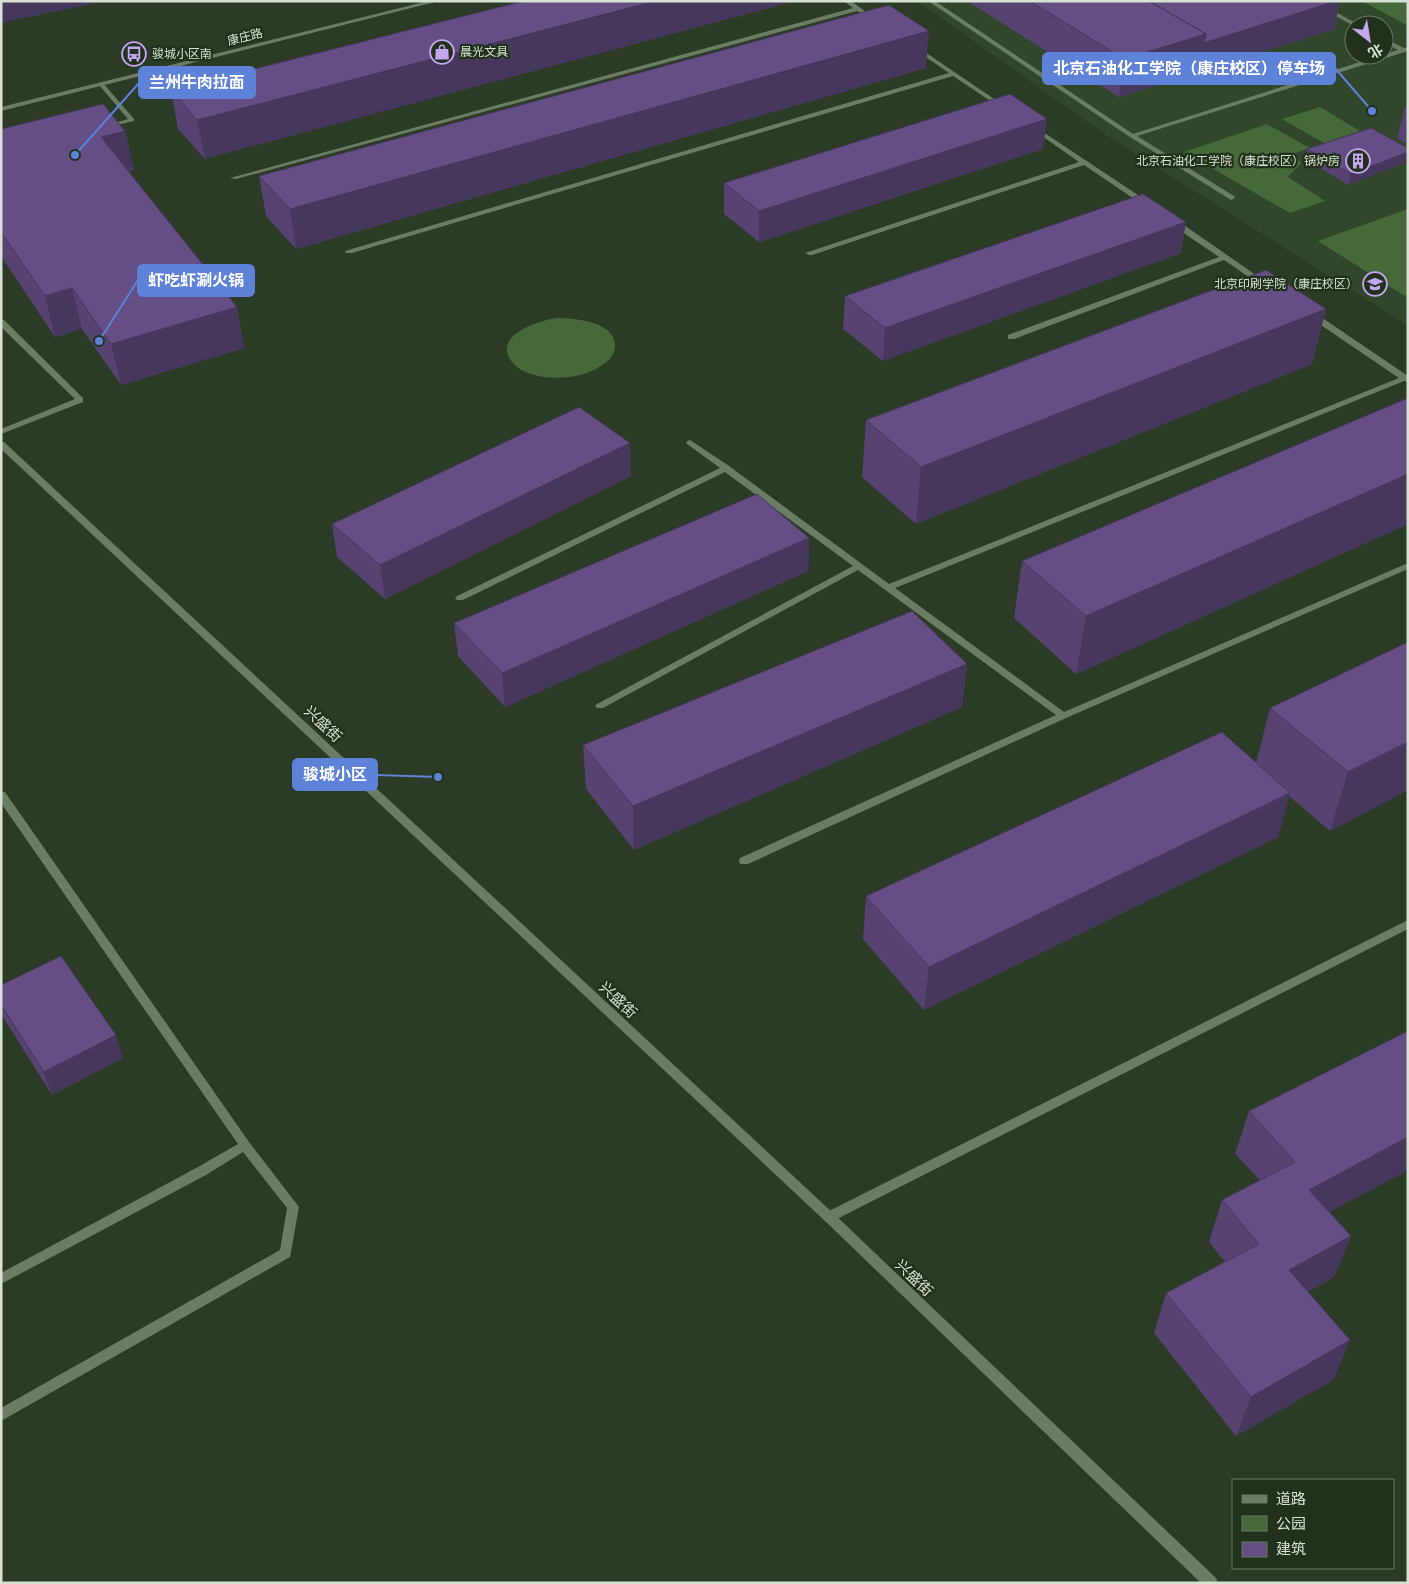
<svg xmlns="http://www.w3.org/2000/svg" width="1409" height="1584" font-family="Poppins,'Noto Sans SC',sans-serif">
<style>
.built{fill:#31462a;fill-rule:evenodd}
.green{fill:#46693a}
.lines{fill:none;stroke-linecap:round;stroke-linejoin:round}
.minor{fill:#6b7c65;fill-rule:evenodd}
.tertiary{fill:#6b7c65;fill-rule:evenodd}
.wall{fill:#564371}
.shaded-wall{fill:#46375c}
.building{fill:#644e83;stroke:#46375c}
.labels{text-anchor:middle;stroke-width:4.5;stroke-linejoin:round;paint-order:stroke}
.far-street-label{font-size:12px;fill:#d7e2d4;stroke:#21311c}
.far-poi-label{font-size:12px;fill:#d7e2d4;stroke:#21311c;text-anchor:start}
.street-label{font-size:15px;fill:#d7e2d4;stroke:#21311c}
.leader{fill:none;stroke:#5e82d7;stroke-width:2}
.callout-dot{fill:#5e82d7;stroke:#21311c;stroke-width:2}
.callout{fill:#5e82d7;stroke:#5e82d7;stroke-width:2}
.callout-label{font-size:16px;text-anchor:middle;font-weight:bold;fill:#fff}
</style>
<rect width="100%" height="100%" fill="#2b3b25"/>
<!-- built -->
<path class="built" d="M917,1H1408V326L1109,137ZM1354,25H1384V55H1354Z"/>
<!-- green -->
<path class="green" d="M1362,1H1408V26Z
M1320,107L1360,131L1324,143L1282,119Z
M1267,124L1310,148L1293,154L1301,163L1288,177L1325,201L1290,213L1184,152Z
M1408,209V298L1318,241Z
M556,318C573,318 617,321 615,347C614,357 607,362 599,367C579,381 530,383 513,363C490,336 538,321 556,318Z"/>
<g class="lines">
<!-- minor -->
<path class="minor" d="M844,1H851L876,19L871,20L857,11L236,179L230,178L853,8Z
M928,1H935L1133,134L1398,50L1384,43V38L1404,48L1408,47V51L1137,136L1234,196L1235,198L1231,200L1130,137Z
M1308,1H1316L1359,25L1354,26Z
M916,46L1006,107L1001,108L953,76L352,253H346L345,251L949,73L914,49L913,48Z
M101,82L103,83L134,119V121L104,128V126L128,119L99,85L98,84Z
M1034,126L1150,203L1143,205L1084,165L812,255H809L805,253L1079,162L1032,129V127Z
M1172,221H1178L1266,282L1262,284H1259L1224,260L1014,339H1008V335L1219,257L1172,225Z
M1309,313H1315L1408,376V382L1404,381L895,588L1064,712L1408,563V569L1066,718L748,864H740L739,861L740,858L1056,715L858,570L603,708H597L595,706L597,704L853,566L725,472L463,600H457L455,598L457,596L720,468L687,444L686,442L690,440L729,466L889,584L1399,378L1309,317Z
M1,320H4L83,398V402L1,434V429L75,399L1,327Z
M1,792H5L249,1142L299,1207L290,1257L1,1421V1408L280,1250L287,1208L243,1152L206,1175L1,1284V1273L198,1167L238,1144L1,803Z
M1408,920V929L833,1221L829,1222L825,1221L823,1217L825,1213Z"/>
<!-- tertiary -->
<path class="tertiary" d="M428,1H439L1,111V107Z
M1,442H4L833,1213L1216,1578L1218,1583H1201L825,1221L1,449Z"/>
</g>
<!-- wall -->
<path class="wall" d="M524,1L205,159L178,129L171,90Z
M967,1H1340L1334,29L1199,72L1119,97Z
M926,68L296,249L266,216L259,176Z
M1408,106V144L1397,138L1405,107Z
M1371,128L1348,185L1305,159L1307,149Z
M1,129L125,131L134,170L128,172L237,307L244,348L121,385L82,329L55,337L1,256Z
M1043,149L759,242L724,214V183Z
M1181,253L883,361L843,329L845,296Z
M1326,309L1312,364L916,524L862,477L866,420Z
M1408,398V524L1076,674L1014,618L1022,561Z
M631,476L385,599L337,557L332,524Z
M809,538L808,571L505,707L458,656L454,623Z
M1408,642V790L1330,831L1289,796L1278,837L924,1010L863,939L866,896L1256,763L1270,708Z
M967,664L962,707L634,850L586,789L583,745Z
M1,985L123,1058L52,1095L1,1014Z
M1408,1031V1170L1329,1212L1351,1236L1334,1277L1308,1292L1350,1340L1333,1380L1236,1436L1154,1333L1166,1293L1225,1262L1209,1242L1222,1200L1260,1180L1235,1154L1249,1111Z"/>
<!-- shaded-wall -->
<path class="shaded-wall" d="M1,1H105L1,23Z
M656,1H796L205,159L197,120Z
M1336,1H1340L1334,29L1199,72L1119,97L1124,59L1206,34Z
M929,31L926,68L296,249L290,209Z
M1047,119L1043,149L759,242V211Z
M125,131L134,170L110,176L101,137Z
M1408,152V162L1348,185L1351,174Z
M1186,222L1181,253L883,361L885,328Z
M72,288L82,329L55,337L45,296Z
M237,307L244,348L121,385L111,344Z
M1326,309L1312,364L916,524L921,467Z
M630,443L631,476L385,599L380,565Z
M1408,474V524L1076,674L1086,616Z
M809,538L808,571L505,707L502,673Z
M967,664L962,707L634,850L633,806Z
M1408,742V790L1330,831L1348,772Z
M1290,793L1278,837L924,1010L929,967Z
M116,1035L123,1058L52,1095L44,1072Z
M1408,1137V1170L1294,1231L1309,1190Z
M1351,1236L1334,1277L1274,1311L1289,1270Z
M1350,1340L1333,1380L1236,1436L1251,1397Z"/>
<!-- building -->
<path class="building" d="M524,1H656L197,120L171,90Z
M1030,1H1149L1206,34L1124,59Z
M1149,1H1336L1204,43L1206,34Z
M889,5L929,31L290,209L259,176Z
M1010,94L1047,119L759,211L724,183Z
M103,104L125,131L101,137L237,307L111,344L72,288L45,296L1,232V129Z
M1371,128L1408,148V152L1351,174L1307,149Z
M1143,194L1186,222L885,328L845,296Z
M1266,270L1326,309L921,467L866,420Z
M1408,398V474L1086,616L1022,561Z
M579,407L630,443L380,565L332,524Z
M757,494L809,538L502,673L454,623Z
M912,611L967,664L633,806L583,745Z
M1408,642V742L1348,772L1270,708Z
M1222,732L1290,793L929,967L866,896Z
M61,956L116,1035L44,1072L1,1005V985Z
M1408,1031V1137L1309,1190L1351,1236L1289,1270L1350,1340L1251,1397L1166,1293L1259,1244L1222,1200L1295,1162L1249,1111Z"/>
<!-- icons -->
<defs>
<g id="shop-ring" transform="scale(1.25)"><circle r="9.5" fill="#21311c" stroke="#c5a7f1" stroke-width="1.5"/><path d="M-5-2.5h2.3a2.7 3.5 0 0 1 5.4 0H5L5.5 6h-11ZM-1.5-2.5h3a1.5 2.3 0 0 0-3 0Z" fill="#c5a7f1"/></g>
<g id="bus-ring" transform="scale(1.25)"><circle r="9.5" fill="#21311c" stroke="#c5a7f1" stroke-width="1.5"/><path d="M-5-6H5V4H4V6H2V4H-2V6H-4V4H-5ZM-3.5-4V0h7V-4ZM-3.5 1.2v1.5H-2V1.2ZM2 1.2v1.5H3.5V1.2Z" fill="#c5a7f1"/></g>
<g id="building-ring" transform="scale(1.25)"><circle r="9.5" fill="#21311c" stroke="#c5a7f1" stroke-width="1.5"/><path d="M-4-6H4V6H1V3H-1V6H-4ZM-2.5-4.3h1.7v1.8h-1.7ZM.8-4.3h1.7v1.8H.8ZM-2.5-1h1.7V.8h-1.7ZM.8-1h1.7V.8H.8Z" fill="#c5a7f1"/></g>
<g id="university-ring" transform="scale(1.25)"><circle r="9.5" fill="#21311c" stroke="#c5a7f1" stroke-width="1.5"/><path d="M0-5L7-2L0 1L-7-2ZM-4 1L0 2.5L4 1V4Q0 6-4 4Z" fill="#c5a7f1"/></g>
</defs>
<g fill-rule="evenodd">
<use href="#shop-ring" x="442" y="52"/>
<use href="#bus-ring" x="134" y="54"/>
<use href="#building-ring" x="1358" y="161"/>
<use href="#university-ring" x="1375" y="284"/>
</g>
<g class="labels">
<!-- far-street labels -->
<g class="far-street-label">
<text transform="translate(245 37) rotate(-14)" y="4">康庄路</text>
</g>
<!-- far-poi labels -->
<g class="far-poi-label">
<text x="460" y="56">晨光文具</text>
<text x="152" y="58">骏城小区南</text>
<text x="1340" y="165" text-anchor="end">北京石油化工学院（康庄校区）锅炉房</text>
<text x="1358" y="288" text-anchor="end">北京印刷学院（康庄校区）</text>
</g>
<!-- street labels -->
<g class="street-label">
<text transform="translate(323 724) rotate(43)" y="5">兴盛街</text>
<text transform="translate(618 1000) rotate(43)" y="5">兴盛街</text>
<text transform="translate(914 1278) rotate(44)" y="5">兴盛街</text>
</g>
</g>
<!-- callouts -->
<path class="leader" d="M1372 111L1335 68M75 155L139 83M99 341L138 280M438 777L377 775"/>
<g class="callout-dot">
<circle cx="1372" cy="111" r="5"/>
<circle cx="75" cy="155" r="5"/>
<circle cx="99" cy="341" r="5"/>
<circle cx="438" cy="777" r="5"/>
</g>
<g class="callout">
<rect x="1043" y="53" width="292" height="31" rx="5"/>
<rect x="139" y="67" width="116" height="31" rx="5"/>
<rect x="138" y="265" width="116" height="31" rx="5"/>
<rect x="293" y="759" width="84" height="31" rx="5"/>
</g>
<g class="callout-label">
<text x="1189" y="74">北京石油化工学院（康庄校区）停车场</text>
<text x="197" y="88">兰州牛肉拉面</text>
<text x="196" y="286">虾吃虾涮火锅</text>
<text x="335" y="780">骏城小区</text>
</g>
<!-- border -->
<rect width="1409" height="1584" fill="none" stroke="#d7e2d4" stroke-width="5"/>
<!-- legend -->
<rect x="1232" y="1479" width="162" height="90" fill="#21311c" stroke="#6a7866"/>
<rect x="1242" y="1495" width="25" height="8" fill="#6b7c65" stroke="#6a7866"/>
<text x="1276" y="1504" font-size="15" fill="#d7e2d4">道路</text>
<rect x="1242" y="1516" width="25" height="15" fill="#46693a" stroke="#6a7866"/>
<text x="1276" y="1529" font-size="15" fill="#d7e2d4">公园</text>
<rect x="1242" y="1542" width="25" height="15" fill="#644e83" stroke="#6a7866"/>
<text x="1276" y="1554" font-size="15" fill="#d7e2d4">建筑</text>
<!-- north arrow -->
<g transform="translate(1369 40) rotate(149)"><circle r="24" fill="#21311c" stroke="#6a7866"/>
<path d="M0-4L9 19L0 12L-9 19Z" fill="#c5a7f1"/>
<text y="-8" font-size="14" font-weight="bold" text-anchor="middle" fill="#d7e2d4">北</text>
</g>
</svg>
